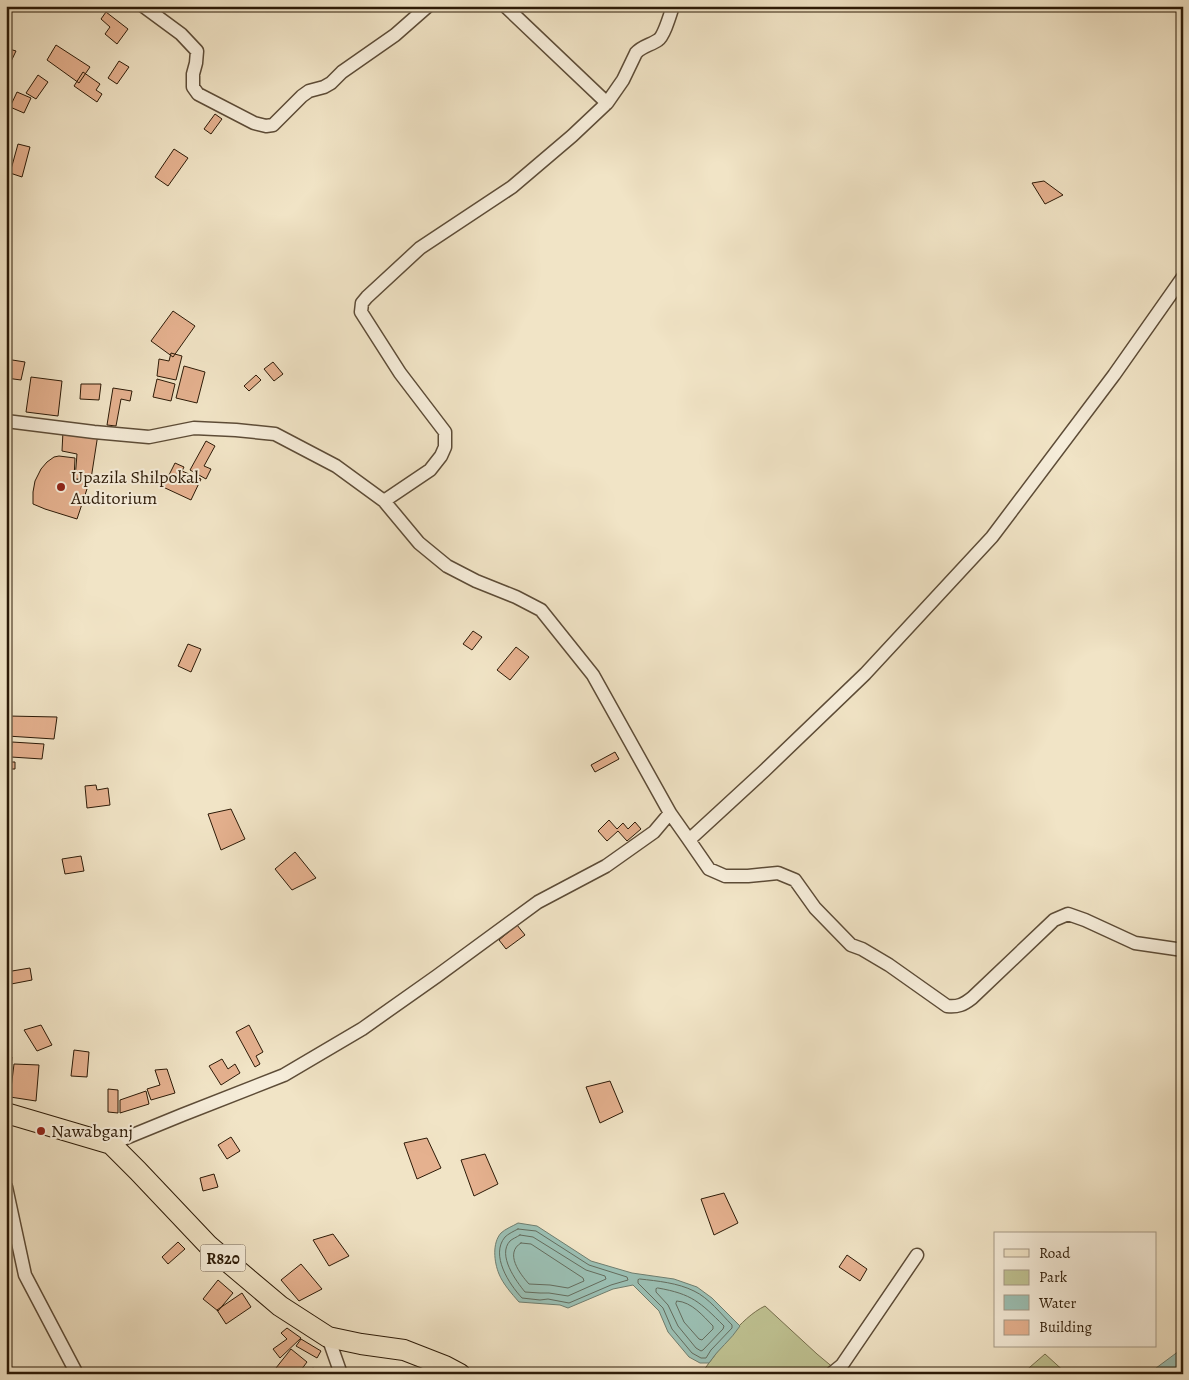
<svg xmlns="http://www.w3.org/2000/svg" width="1189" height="1380" font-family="Alegreya,serif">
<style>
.green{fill:#bfc292;stroke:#766e4c}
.water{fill:#9bbfb3;stroke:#6f7d6e}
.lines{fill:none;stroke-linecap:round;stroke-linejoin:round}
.shore{stroke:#646c5d;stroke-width:1}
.building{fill:#e5b18f;stroke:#2c1a07}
.minor-casing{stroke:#5d4c37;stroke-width:15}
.primary-casing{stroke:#2c1a07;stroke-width:22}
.minor{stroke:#f6edda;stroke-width:12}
.primary{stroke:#f1e4c6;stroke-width:20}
.poi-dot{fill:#8f2418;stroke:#f6edda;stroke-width:2}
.labels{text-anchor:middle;stroke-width:4;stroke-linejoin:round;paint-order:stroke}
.shield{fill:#f6edda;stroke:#695946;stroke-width:1}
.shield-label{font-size:16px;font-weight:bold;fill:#2c1a07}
.poi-label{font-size:18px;fill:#2c1a07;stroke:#f6edda;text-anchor:start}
</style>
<rect width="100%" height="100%" fill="#f1e4c6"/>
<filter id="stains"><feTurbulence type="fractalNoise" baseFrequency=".004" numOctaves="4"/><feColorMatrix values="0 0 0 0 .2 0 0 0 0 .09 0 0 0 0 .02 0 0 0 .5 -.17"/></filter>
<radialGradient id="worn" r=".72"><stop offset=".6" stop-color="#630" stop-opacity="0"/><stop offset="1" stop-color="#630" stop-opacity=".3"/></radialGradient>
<!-- green -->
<path class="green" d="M765,1306L817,1354L841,1374H701C717,1352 740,1318 765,1306Z
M1045,1354L1067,1374H1022Z"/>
<!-- water -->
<path class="water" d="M518,1223L537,1226L591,1261L632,1273L674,1279L697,1287L712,1298L740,1326C731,1340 718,1349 709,1363H700L689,1357L668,1332L659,1311L633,1285L613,1289L568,1308L560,1305L519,1302C512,1294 503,1284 499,1274C494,1262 492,1243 501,1233C505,1229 513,1226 518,1223Z
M1183,1348V1374H1148Z"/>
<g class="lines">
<!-- shore -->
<path class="shore" d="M518,1229L536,1231L589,1265L627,1277L628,1280L611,1285L569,1303L548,1299L540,1300L522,1298C509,1284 490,1255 505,1237C508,1234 514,1231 518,1229Z
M520,1235L533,1237L586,1270L605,1276L606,1279L568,1296L549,1293H540L525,1292C516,1281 497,1255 510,1241C512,1239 517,1237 520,1235Z
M521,1243L531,1244L583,1278L584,1281L568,1288L550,1285L529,1284C520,1274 504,1253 521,1243Z
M640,1279C658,1281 678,1283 694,1291C709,1298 721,1314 732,1325V1328L711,1350L706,1358H701L692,1353L672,1329L663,1308L638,1283V1280Z
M658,1288C692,1294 700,1302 724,1326L723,1329L703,1350L701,1351L696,1348L678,1326L668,1305L656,1292V1289Z
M677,1301C692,1302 703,1316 713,1326V1329L702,1340L699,1339L684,1322L676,1304Z"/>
</g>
<!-- building -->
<path class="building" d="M106,12L128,29L117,44L105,34L110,27L101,19Z
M56,45L90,67L79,83L47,60Z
M6,48L16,51L6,72Z
M119,61L129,67L117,84L108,78Z
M83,72L100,84L96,90L102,94L97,102L74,86Z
M38,75L48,82L36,99L26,93Z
M17,92L31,98L24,113L10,107Z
M215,114L222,119L211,134L204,129Z
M18,144L30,147L22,177L10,173Z
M174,149L188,158L168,186L155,177Z
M1044,181L1063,195L1045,204L1032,183Z
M173,311L195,326L173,357L151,341Z
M171,353L182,356L176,380L157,376L159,359L169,361Z
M6,359L25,362L21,380L6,378Z
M273,362L283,374L274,381L264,369Z
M184,366L205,372L197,403L176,398Z
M256,375L261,380L249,391L244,386Z
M31,377L62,381L58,416L26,412Z
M157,379L175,384L171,401L153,397Z
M81,384H101L99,400L80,399Z
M113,388L132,391L130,401L121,399L116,426L107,425Z
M63,431L98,434L91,479H75L77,454L62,451Z
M206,441L215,446L204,466L211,469L206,479L190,470Z
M59,456L75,458L74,479L89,483L77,519L45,509L33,504V492L35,481L41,469L47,462L54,457Z
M175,463L184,467L182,471L201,479L191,500L163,487Z
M473,631L482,637L472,650L463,644Z
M188,644L201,649L191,672L178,666Z
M516,647L529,657L510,680L497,670Z
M8,716L57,717L54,739L7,736Z
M12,742L44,744L42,759L11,757Z
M615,752L619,759L595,772L591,765Z
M6,757H8L7,762H15V769H6Z
M96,785L97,790L108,788L110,805L87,808L85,786Z
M231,809L245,839L221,850L208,814Z
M609,820L617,829L623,823L628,829L635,822L641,829L627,841L618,831L607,841L598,831Z
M295,852L316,878L292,890L275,869Z
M81,856L84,871L65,874L62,859Z
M517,925L525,935L506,949L499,940Z
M30,968L32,980L6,985V972Z
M41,1025L52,1045L37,1051L24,1030Z
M249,1025L263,1052L256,1056L260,1064L255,1067L236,1032Z
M74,1050L89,1052L87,1077L71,1076Z
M6,1056L12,1057L8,1093L6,1092Z
M222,1059L228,1069L235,1064L240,1073L221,1085L209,1066Z
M14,1064L39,1065L36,1101L10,1097Z
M167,1069L175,1093L151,1100L147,1089L160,1085L155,1070Z
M610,1081L623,1112L600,1123L586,1087Z
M108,1089L118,1090V1113L108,1112Z
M146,1091L149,1104L120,1113V1100Z
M231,1137L240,1151L227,1159L218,1145Z
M427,1138L441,1168L417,1179L404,1143Z
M485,1154L498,1184L474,1196L461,1160Z
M214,1174L218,1187L203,1191L200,1178Z
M724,1193L738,1223L714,1235L701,1199Z
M333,1234L349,1256L329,1266L313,1240Z
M178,1242L185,1249L168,1264L162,1257Z
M847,1255L867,1269L860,1281L839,1267Z
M301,1264L322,1289L299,1301L281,1280Z
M218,1280L233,1293L218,1311L203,1299Z
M242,1293L251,1307L226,1324L217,1310Z
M287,1328L301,1338L280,1358L273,1349L287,1339L281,1333Z
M301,1339L321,1351L317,1358L296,1346Z
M291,1349L307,1362L298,1374H273L272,1373Z
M313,1368L322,1373L304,1374Z"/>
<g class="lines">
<!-- minor casing -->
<g class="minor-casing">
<path id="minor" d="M143,6L181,34L197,51L196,63L193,74V87L198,94L254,123L266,126L273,125L302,96L309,91L324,87L331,83L342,72L395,35L428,6
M607,103L623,80L636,53C642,46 651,45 658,40C664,36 670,15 673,6
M6,421L94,432L149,437L194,428L236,430L275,434L336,466L384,501L419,543L447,566L476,581L516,597L541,610L593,675L670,813
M384,501L430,470L441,456L445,447V432L400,373L361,312L362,303L367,297L420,248L512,187L572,136L607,103L505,6
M689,840L709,869L725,876H748L778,873L795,880L815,908L851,945L862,949L889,965L947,1006C958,1007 963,1005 972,998L1054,920L1068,914L1085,920L1135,943L1183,950
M111,1144L182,1115L284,1075L362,1029L437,976L538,902L606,866L654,832L670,813L689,840L764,771L865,674L992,537L1114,375L1183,277
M6,1187L25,1275L77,1374
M328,1337L341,1374
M831,1374L842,1365L917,1255"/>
</g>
<!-- primary casing -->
<g class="primary-casing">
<path id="primary" d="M6,1113L111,1144L138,1171L209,1246L280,1306L328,1337L361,1344L404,1350L445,1366L460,1374"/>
</g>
<!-- minor -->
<use href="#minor" class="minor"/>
<!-- primary -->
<use href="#primary" class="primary"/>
</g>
<!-- markers -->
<g class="poi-dot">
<circle cx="61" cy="487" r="5"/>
<circle cx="41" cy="1131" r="5"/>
</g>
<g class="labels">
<!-- shield labels -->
<rect class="shield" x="200.5" y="1244.5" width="45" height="27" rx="4"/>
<g class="shield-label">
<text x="223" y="1264">R820</text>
</g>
<!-- poi labels -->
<g class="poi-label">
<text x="71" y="483">Upazila Shilpokal<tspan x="71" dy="21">Auditorium</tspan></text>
<text x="51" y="1137">Nawabganj</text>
</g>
</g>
<!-- margin -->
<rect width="1189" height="1380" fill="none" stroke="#f1e4c6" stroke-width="25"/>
<rect x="8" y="8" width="1174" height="1365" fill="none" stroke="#2c1a07" stroke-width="2.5"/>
<rect x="12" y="12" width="1164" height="1355" fill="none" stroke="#2c1a07"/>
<!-- legend -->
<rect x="994" y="1232" width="162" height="115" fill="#f6edda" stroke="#a59986"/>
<rect x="1004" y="1249" width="25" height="8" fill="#f1e4c6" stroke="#a59986"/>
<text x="1039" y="1258" font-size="15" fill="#2c1a07">Road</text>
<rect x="1004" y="1270" width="25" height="15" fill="#bfc292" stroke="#a59986"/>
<text x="1039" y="1282" font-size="15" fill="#2c1a07">Park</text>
<rect x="1004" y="1295" width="25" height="15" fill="#9bbfb3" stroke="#a59986"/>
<text x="1039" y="1308" font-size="15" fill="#2c1a07">Water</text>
<rect x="1004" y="1320" width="25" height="15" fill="#e5b18f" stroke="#a59986"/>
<text x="1039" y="1332" font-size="15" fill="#2c1a07">Building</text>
<rect width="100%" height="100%" filter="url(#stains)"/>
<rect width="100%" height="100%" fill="url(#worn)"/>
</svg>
